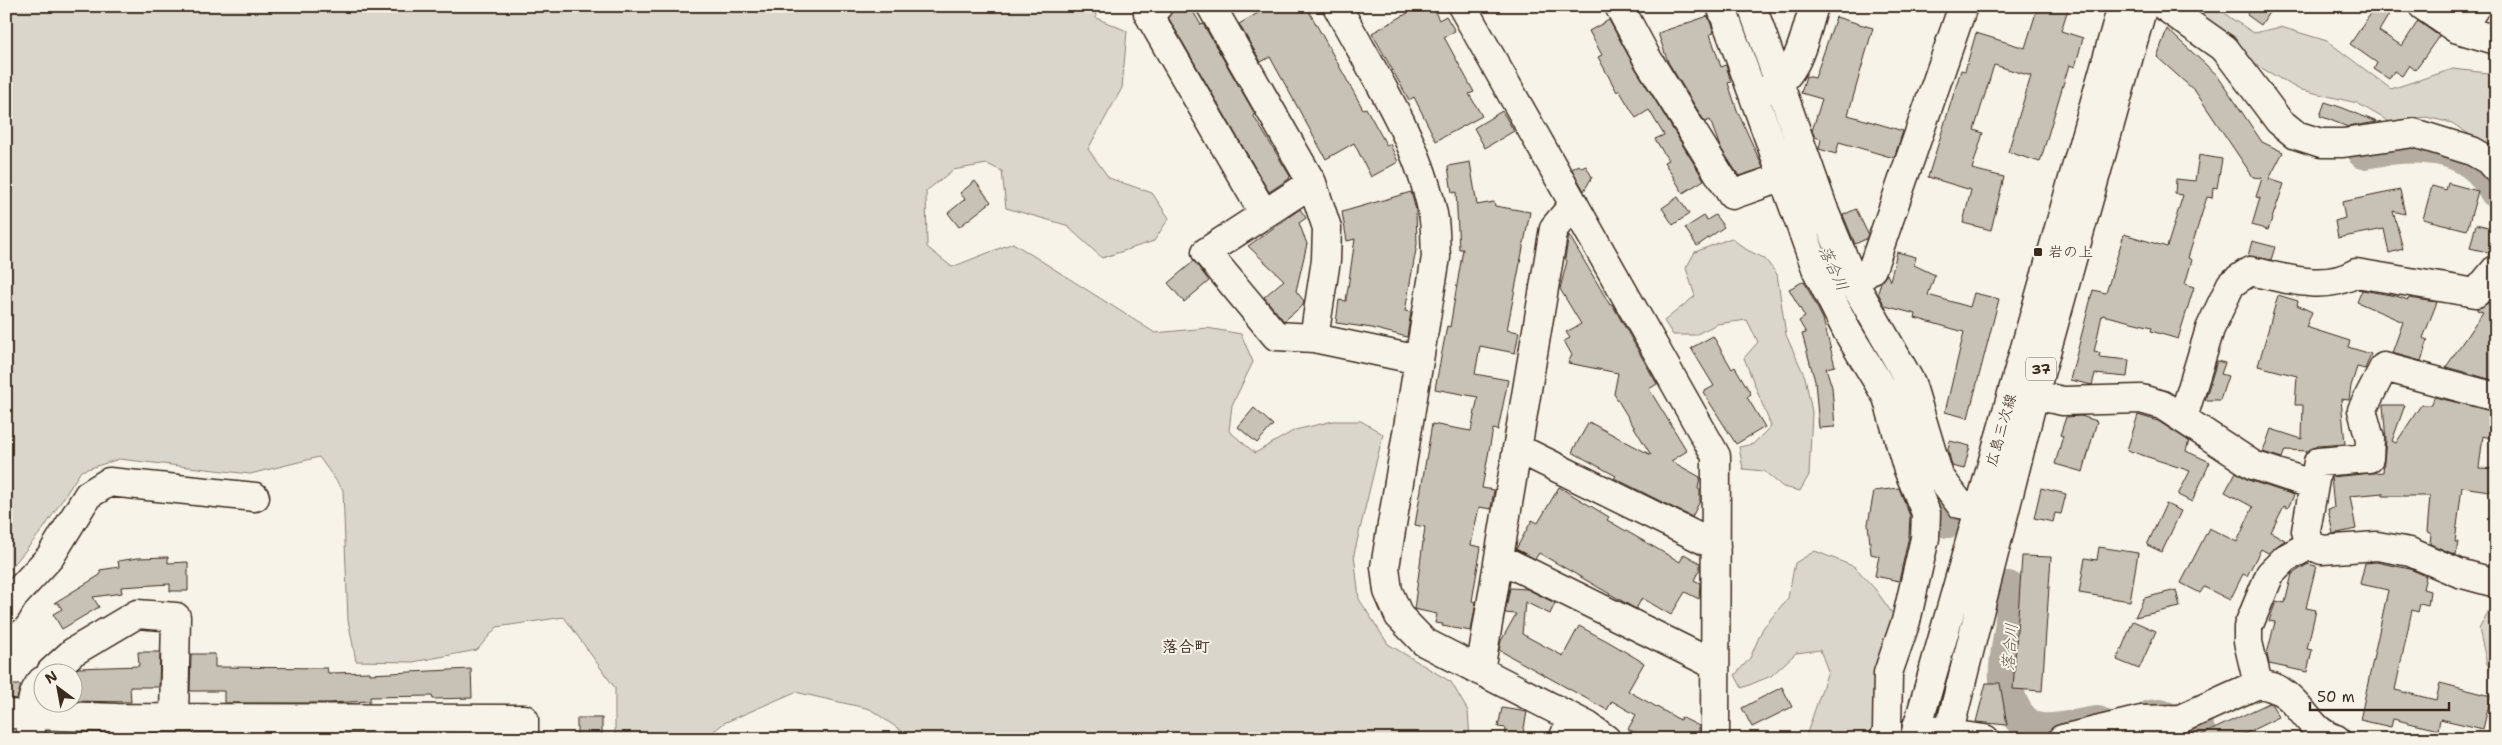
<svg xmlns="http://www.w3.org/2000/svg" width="2502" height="745" font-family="'Shantell Sans','Klee One',sans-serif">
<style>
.green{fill:#dbd6cb;stroke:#8b8074}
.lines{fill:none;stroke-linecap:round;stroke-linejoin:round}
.river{stroke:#b4aca0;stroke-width:34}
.building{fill:#c8c1b6;stroke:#3b2a1e}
.minor-casing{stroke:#3b2a1e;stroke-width:31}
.major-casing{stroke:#3b2a1e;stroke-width:31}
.minor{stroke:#f7f3e8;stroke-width:28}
.major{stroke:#f7f3e8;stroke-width:28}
.poi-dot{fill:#3b2a1e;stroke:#f7f3e8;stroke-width:2}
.labels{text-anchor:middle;stroke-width:4;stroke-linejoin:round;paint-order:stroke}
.shield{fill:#f7f3e8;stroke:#73665b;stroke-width:1}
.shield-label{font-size:14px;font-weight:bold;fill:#3b2a1e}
.poi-label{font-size:15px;fill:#3b2a1e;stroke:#f7f3e8;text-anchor:start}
.street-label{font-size:15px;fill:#3b2a1e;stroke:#f7f3e8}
.water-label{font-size:16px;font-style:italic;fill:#5f5145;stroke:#f7f3e8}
.neighbourhood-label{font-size:16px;font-weight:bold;fill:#3b2a1e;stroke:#f7f3e8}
</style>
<rect width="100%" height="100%" fill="#f7f3e8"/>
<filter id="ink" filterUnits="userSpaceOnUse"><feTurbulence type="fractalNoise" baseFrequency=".02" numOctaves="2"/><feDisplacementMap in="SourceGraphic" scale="10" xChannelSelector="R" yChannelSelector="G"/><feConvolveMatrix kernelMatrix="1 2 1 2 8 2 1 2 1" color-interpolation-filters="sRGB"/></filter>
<g filter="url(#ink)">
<!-- green -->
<path class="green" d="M6,6H1095L1096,18L1127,31L1122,88L1088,149L1109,178L1152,193L1169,218L1154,241L1102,258L1066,225L1006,208L1002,171L987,164L953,170L926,191L927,247L952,267L1013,243L1155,333L1207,328L1241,334L1253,362L1232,405L1229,431L1255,453L1295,430L1333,421H1361L1383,434L1354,554L1359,599L1388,644L1451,682L1468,711L1470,739H913L870,709L795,692L724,723L704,739H615V688L564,617L497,627L477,650L413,662L356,661L348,620L343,490L319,457L250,474L119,459L81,471L44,528L6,574Z
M2183,6H2219L2229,17L2254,33L2281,27L2327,41L2391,89L2453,69L2496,74V146L2484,144L2452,123L2426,117L2390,122L2357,103L2298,89L2253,63Z
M1731,238L1747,250L1764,258L1777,274L1786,335L1805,377L1812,412L1809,475L1800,491L1783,487L1764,471L1743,469L1739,447L1753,444L1771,426L1744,358L1758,342L1747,320L1717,324L1695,335H1673L1664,321L1695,296L1686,268L1695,252Z
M1815,551L1855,567L1875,589L1895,617L1878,692L1872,739H1805L1828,671L1820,650L1796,653L1771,676L1742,688L1735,675L1750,658L1763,628L1788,598L1795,563Z
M2496,608V678L2487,664L2479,629L2489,610Z"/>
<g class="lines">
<!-- river -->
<path class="river" d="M1736,6L1767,93
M2364,152C2414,142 2470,140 2496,191
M1805,202L1832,270L1864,333L1903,400L1926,488L1948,521
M2008,588C2024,625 1989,671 2017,714C2023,722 2030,729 2041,730C2059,732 2080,725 2098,723
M2151,717L2160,716L2197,729L2202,739"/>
</g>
<!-- building -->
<path class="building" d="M1176,6H1190L1201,25L1203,24L1255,114L1253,115L1290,176L1289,179L1269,192L1168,17Z
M1270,6H1306L1363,109L1366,108L1387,146L1390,144L1398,162L1371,177L1354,143L1326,159L1270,57L1261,62L1239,24Z
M1404,6H1432L1439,20L1446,16L1455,31L1444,37L1474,92L1469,94L1482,116L1436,141L1414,97L1409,100L1372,33L1408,13Z
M2038,6H2069L2061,31L2083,38L2075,67L2069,65L2040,162L2008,152L2031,76L1994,65L1974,130L1983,133L1972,169L2004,177L1991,230L1963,223L1971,190L1928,177L1961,70L1965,71L1976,33L2025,48Z
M2253,6H2273L2261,25L2247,15Z
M2376,6H2394L2379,31L2402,46L2418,21L2439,36L2415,70L2409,65L2402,76L2394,71L2389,79L2374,69L2377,63L2350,44Z
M1708,16L1714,33L1710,34L1721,67L1726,65L1731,82L1728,83L1737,110L1763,168L1739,176L1720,147L1710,120L1705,122L1668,62L1658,33Z
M1836,17L1873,28L1848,115L1903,131L1894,158L1839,142L1836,154L1819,149L1821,139L1815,137L1812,131L1822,99L1801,93L1806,76L1815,78Z
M1609,20L1634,66L1704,180L1683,193L1664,162L1668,160L1655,139L1664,135L1649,110L1636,118L1619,90L1617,92L1598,57L1602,55L1589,31Z
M2167,29L2217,75L2262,142L2283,152L2269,179L2284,184L2268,230L2252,225L2260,198L2256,197L2262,178L2253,177L2195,91L2157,57Z
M2325,102L2343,108L2377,122L2348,127L2320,116Z
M1502,111L1514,131L1485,148L1474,128Z
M2199,155L2222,159L2217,188L2213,187L2212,198L2207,197L2188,258L2192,260L2185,284L2194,287L2178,339L2151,331L2152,327L2102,315L2094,352L2100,353L2099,357L2129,360L2127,377L2095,374L2092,385L2070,380L2093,290L2106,293L2124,234L2167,247L2183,195L2175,194L2176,179L2195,181Z
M1470,162L1477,205L1494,202L1495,206L1530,212L1507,330L1519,332L1515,353L1480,346L1475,374L1508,380L1498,430L1493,429L1482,488L1494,490L1491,509L1479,507L1471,545L1481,547L1472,601L1476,602L1471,631L1442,626L1443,624L1435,623L1437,614L1414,609L1425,527L1415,525L1432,424L1471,431L1478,397L1435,389L1447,326L1450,327L1463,249H1459L1456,192L1452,193L1448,166Z
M1579,165L1581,168L1586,166L1592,177L1584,191L1572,169Z
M975,181L991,202L959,227L948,213L965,199L960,193Z
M2448,183L2478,191L2467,230L2423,219L2432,186L2446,190Z
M2400,190L2405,214L2393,211L2403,249L2389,253L2384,229L2338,238L2335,221L2345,218L2342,202Z
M1411,192L1416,210L1417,244L1405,311L1411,312L1407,337L1372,328L1336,323L1339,300L1346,301L1355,239L1347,241L1342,212Z
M1678,197L1689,214L1673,225L1662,208Z
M1300,209L1306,218L1299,223L1307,244L1296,291L1304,301L1303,305L1284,321L1264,297L1284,280L1248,246Z
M1856,209L1868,234L1866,239L1855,244L1843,215Z
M1715,215L1724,227L1697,246L1685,228L1704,216L1707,220Z
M2476,224L2496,229L2491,253L2470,248Z
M1569,235L1610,305L1612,304L1657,384L1649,389L1687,451L1671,461L1700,477L1698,489L1700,490V501L1692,517L1614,478L1616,476L1572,452L1589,422L1651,455L1614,394L1618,373L1568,363L1572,355L1564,341L1570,338L1566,332L1581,324L1560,289L1567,261L1565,258Z
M2252,241L2275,247L2271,260L2248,256Z
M1897,252L1916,257L1914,265L1935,275L1928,295L1970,307L1974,293L1999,299L1968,418L1945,412L1964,332L1915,318L1916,314L1885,306L1878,293L1881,282L1887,274L1890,281Z
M1194,261L1209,281L1184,302L1168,283Z
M1804,281L1823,319L1835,366L1826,368L1832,387L1835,427L1819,428L1815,381L1802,334L1806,333L1799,321L1805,317L1789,289Z
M2362,290L2396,296L2408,300L2409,298L2437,302L2423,338L2428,340L2421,361L2392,353L2403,322L2357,302Z
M2496,294V381L2446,367L2483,312L2477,310V308L2488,303Z
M2278,295L2298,301L2297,305L2312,312L2306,327L2350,341L2348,347L2371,354L2365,369L2357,367L2351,386L2349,400L2341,399L2345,444L2317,446L2308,451L2285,450L2282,458L2263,452L2271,429L2302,439L2303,405H2295L2297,376L2258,366Z
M1713,336L1732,369L1735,367L1751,394L1747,397L1765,427L1736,444L1703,392L1714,386L1691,348Z
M2217,361L2225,363L2221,374L2228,376L2220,400H2205Z
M2434,397L2496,412V440L2483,436L2479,468L2496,469V492L2462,487L2455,542H2458L2456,555L2430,544L2431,533L2427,532L2430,496H2383V493L2350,496L2356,529L2333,534L2328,509L2334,508L2331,477L2383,472L2386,440L2383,405H2405L2392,441L2396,443L2421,405H2432Z
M1254,408L1273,425L1257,443L1238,427Z
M2138,415L2158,421L2189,441L2186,451L2210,462L2192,502L2178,495L2190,471L2127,450Z
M2081,416L2097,421L2083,472L2055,464L2063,436L2060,435L2066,417Z
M1950,441L1970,446L1964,469L1952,466L1948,450Z
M2236,472L2248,480L2294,495L2288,508L2284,506L2271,532L2285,540L2268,553L2261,549L2247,576L2243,574L2230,600L2204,587L2200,593L2181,583L2209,528L2237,542L2253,507L2225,492Z
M1559,487L1609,517L1607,520L1680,562L1684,554L1700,563V569L1694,580L1700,583L1699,599L1685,592L1671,615L1642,598L1636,609L1539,553L1535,559L1516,549L1532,520L1538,523Z
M1899,488L1910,516L1909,536L1899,581L1875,576L1879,556L1871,554L1868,524L1874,491Z
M2041,488L2066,494L2061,514L2055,513L2053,522L2034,518Z
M2166,504L2181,511L2162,552L2147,545Z
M2099,547L2138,553L2130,601L2079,593L2085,558L2097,560Z
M2022,556L2051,557L2042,691L2013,689Z
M168,557V563L188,562V591H170V584L121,587L122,593L93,597L99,607L62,629L53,614L62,609L58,603H54L100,575V570L119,567L118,561L138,558Z
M2376,562L2410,569L2426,576L2423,589L2430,591L2428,606L2420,604L2418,612L2412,610L2395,690L2436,700L2440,683L2491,696L2483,729L2440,719L2438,730L2393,719L2391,727L2360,720L2388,590L2360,584L2365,563Z
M2308,564L2316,566L2306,608L2316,610L2307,649L2312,650L2307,672L2269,664L2267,654L2275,622L2269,621L2276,601L2285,603L2292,574Z
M1510,588L1527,589L1555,603L1550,614L1525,602L1522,634L1563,656L1579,626L1609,642L1644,663L1628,691L1680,720L1681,717L1699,726V739H1646L1628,729L1636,715L1612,701L1607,710L1499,650L1501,641L1516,614L1505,613Z
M2176,590L2180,607L2135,617L2144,598Z
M2133,621L2156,631L2139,669L2117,660Z
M138,652H160L159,687H130L131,702L72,701V674L78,668L139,666Z
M191,654H215V667L327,668L328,673L370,672V674L471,669L472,698L433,699L432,696L370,697V701L328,703H224V691H190Z
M1986,683H2000L2007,725L1976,722Z
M6,685H21L17,699L6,698Z
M1782,687L1792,707L1752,727L1742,708Z
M2269,703L2272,705L2279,717L2234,739H2193Z
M1502,708L1527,712L1522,739H1505L1506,728L1498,727Z
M577,718H602V738H577Z"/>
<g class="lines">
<!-- minor casing -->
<g class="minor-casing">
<path id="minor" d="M1158,6L1148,13L1264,214
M1211,6L1312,183L1327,228L1326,260L1314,338
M1337,6C1373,73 1418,139 1433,214C1436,228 1435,243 1436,257L1385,567L1388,591L1399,616L1424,642L1588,726L1606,739
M1462,6L1716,456L1715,739
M1619,6L1647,58L1732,195L1783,177
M1721,6L1817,271L1847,331L1887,397L1907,467L1926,513L1925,538L1906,621L1888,673L1887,730L1884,739
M1752,6L1825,213L1854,283L1911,383L1939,476L1960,504L2003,512
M2164,6L2225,49L2279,121L2296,135L2321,143H2343L2414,133L2472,151L2488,160L2496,169
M2423,6L2455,28L2496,40
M2461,29L2476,6
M1767,90C1799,77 1804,37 1814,6
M1312,183L1206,252L1276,336L1314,338L1419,360
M1854,283L1872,269L1963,6
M2034,395L2063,401L2141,399L2162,405L2253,465L2314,485
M2496,397L2384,367L2362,410L2370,439L2369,458L2318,462L2306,531L2310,545L2322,550L2377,546L2410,552L2459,573L2496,583
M2183,418L2210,329L2231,284L2250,271C2285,278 2324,292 2356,273L2476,293L2496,269
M1517,448L1716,546
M1499,558L1715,665
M6,609L13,597L50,557L88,495L109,482L255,497
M1480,671L1554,228L1574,204
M51,672L73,652L137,614L176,617L174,718
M2258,684L2248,642V627L2270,574L2286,558L2310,545
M6,714L117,718L524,719V739
M1917,726L1948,734L1985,739
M31,739C31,719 28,695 42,681
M1563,739L1572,718
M2062,739L2141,720L2180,719L2258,684C2301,688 2303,730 2336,739"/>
</g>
<!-- major casing -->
<g class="major-casing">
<path id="major" d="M1914,739L2122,6
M1947,739L2034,395L2143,6"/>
</g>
<!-- minor -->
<use href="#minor" class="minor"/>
<!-- major -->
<use href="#major" class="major"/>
</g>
</g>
<!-- markers -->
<rect class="poi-dot" x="2033" y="247" width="10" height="10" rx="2.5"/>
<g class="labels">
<!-- shield labels -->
<rect class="shield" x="2026" y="357.5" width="30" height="23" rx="4"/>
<g class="shield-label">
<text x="2041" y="374">37</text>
</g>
<!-- poi labels -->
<g class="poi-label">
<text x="2048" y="257">岩の上</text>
</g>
<!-- street labels -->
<g class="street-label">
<text transform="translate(2001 430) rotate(-74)" y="5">広島三次線</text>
</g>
<!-- water labels -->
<g class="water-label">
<text transform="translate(1834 268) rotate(65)" y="6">落合川</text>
<text transform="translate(2009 647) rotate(-85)" y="6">落合川</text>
</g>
<!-- neighbourhood labels -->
<g class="neighbourhood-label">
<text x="1186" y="652">落合町</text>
</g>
</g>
<!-- margin -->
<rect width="2502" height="745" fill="none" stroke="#f7f3e8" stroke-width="25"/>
<rect x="12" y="12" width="2477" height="720" fill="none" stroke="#3b2a1e" stroke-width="2" filter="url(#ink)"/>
<!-- north arrow -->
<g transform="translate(58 688) rotate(328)"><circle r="24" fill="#f7f3e8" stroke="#aca397"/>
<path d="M0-4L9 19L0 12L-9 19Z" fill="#3b2a1e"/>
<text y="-8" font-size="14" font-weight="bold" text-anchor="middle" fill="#3b2a1e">N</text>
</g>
<!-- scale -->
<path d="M2310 702v8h139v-8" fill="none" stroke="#3b2a1e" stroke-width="2.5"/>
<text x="2317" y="702" font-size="15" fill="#3b2a1e" stroke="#f7f3e8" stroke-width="4" paint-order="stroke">50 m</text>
</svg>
